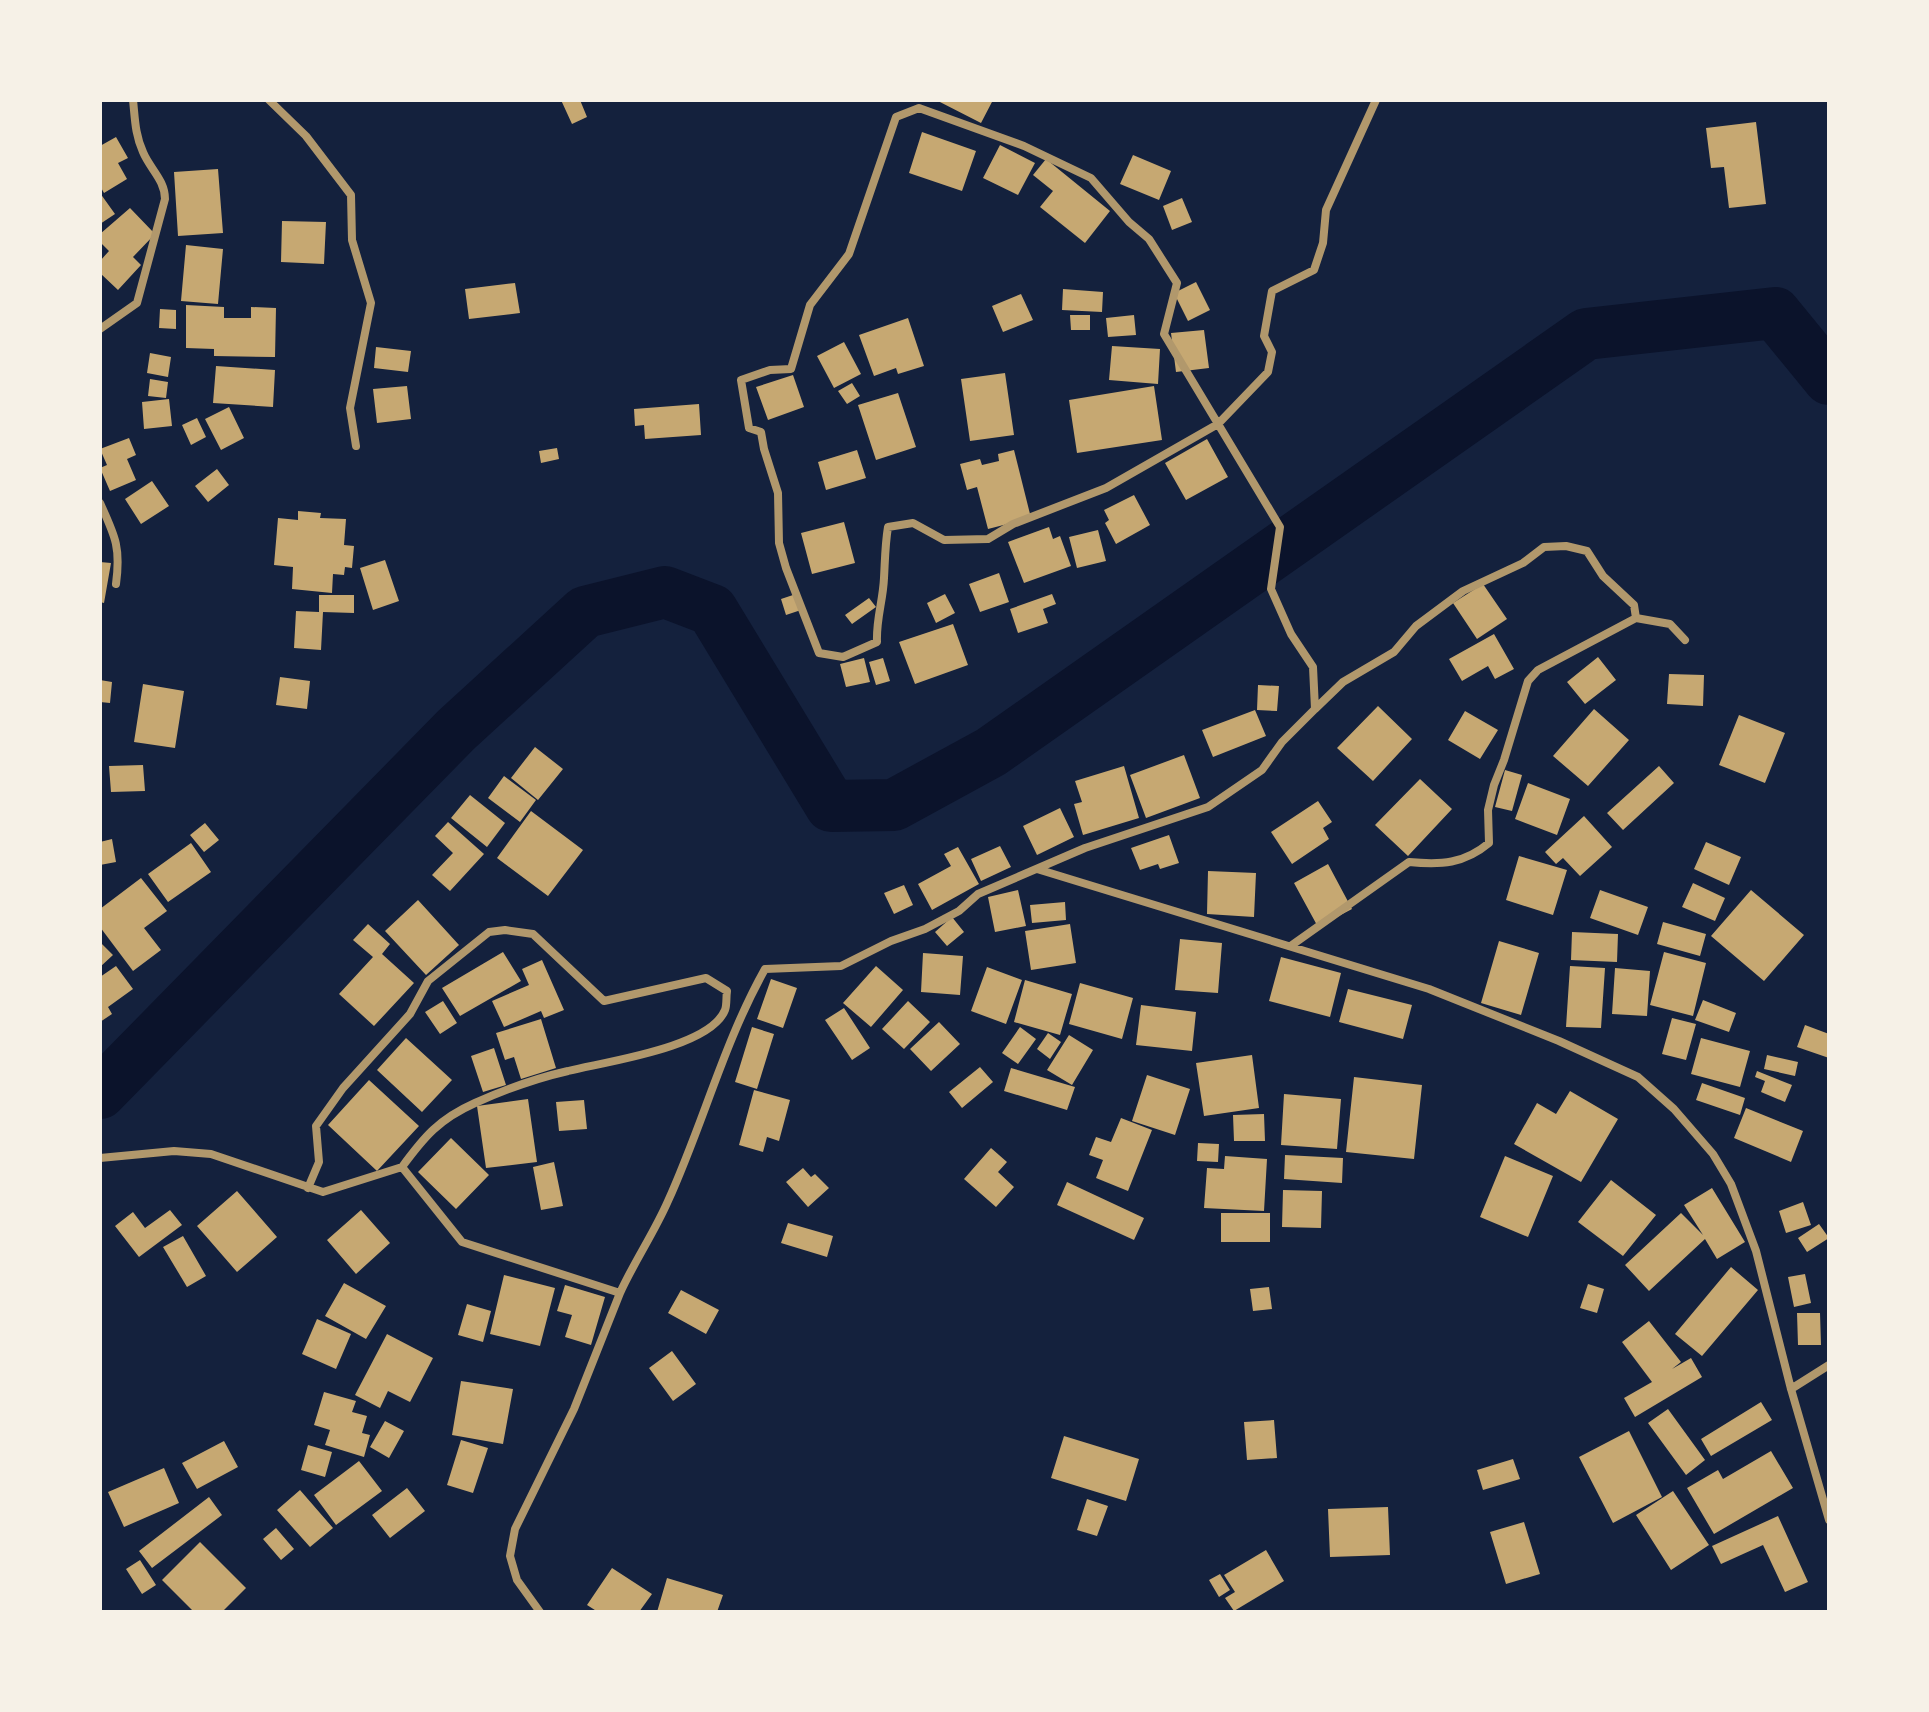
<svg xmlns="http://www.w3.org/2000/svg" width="1929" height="1712" font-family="'Exo 2',sans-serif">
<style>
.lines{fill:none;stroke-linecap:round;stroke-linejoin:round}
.river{stroke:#0b132b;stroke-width:52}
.building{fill:#c6a872}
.minor{stroke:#b1986c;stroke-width:8}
</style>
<rect width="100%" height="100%" fill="#14213d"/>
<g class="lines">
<!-- river -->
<path class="river" d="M100,1093L456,730L585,612L665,592L712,610L831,806L894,805L991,752L1586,334L1775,313L1829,379"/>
</g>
<!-- building -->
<path class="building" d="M561,100H580L587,117L572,124Z
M936,100H993L981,123Z
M1756,122L1766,204L1729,208L1724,167L1711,168L1706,128Z
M922,132L976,151L962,191L909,173Z
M116,137L128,158L118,163L127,179L104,193L100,186V146Z
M1000,145L1035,163L1018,195L983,178Z
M1133,155L1171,171L1159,200L1120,184Z
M1046,159L1110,211L1085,243L1040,207L1053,191L1033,175Z
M218,169L223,233L178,236L174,172Z
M100,193L115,214L100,224Z
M1182,198L1192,222L1172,230L1163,206Z
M130,208L155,234L133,257L141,265L118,290L100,273V261L109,251L100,242V234Z
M282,221L326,222L324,264L281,262Z
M186,245L223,249L218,304L181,301Z
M1196,282L1210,310L1188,321L1174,293Z
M515,283L520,313L469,319L465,289Z
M1063,289L1103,292L1102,312L1062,310Z
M1021,294L1033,320L1003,332L992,306Z
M186,305L224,307V318H251V307L276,308L275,357L214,356V349L186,348Z
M160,309L176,310V329L159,328Z
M1070,315H1090V330H1071Z
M1134,315L1136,335L1108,337L1106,318Z
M908,318L924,366L898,374L896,368L874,376L859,335Z
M1204,330L1209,368L1176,372L1171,333Z
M844,342L861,374L834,388L817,356Z
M1112,346L1160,349L1158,384L1109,380Z
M376,347L411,351L408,372L374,368Z
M150,353L171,357L168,377L147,373Z
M216,366L275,370L273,407L213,403Z
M1005,373L1014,435L970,441L961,379Z
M793,375L804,407L768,420L756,387Z
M150,379L168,382L166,398L148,396Z
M852,383L860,396L847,404L838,391Z
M407,386L411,419L377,423L373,389Z
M1154,386L1162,440L1077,453L1069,400Z
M898,393L916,447L876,460L858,405Z
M169,399L172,426L144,429L142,402Z
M699,404L701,435L645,439L644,425L635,426L634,409Z
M229,407L244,438L221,450L205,419Z
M197,418L206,437L191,445L182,425Z
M129,438L136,455L127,459L136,480L110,491L100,468L107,465L100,449Z
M1207,439L1228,477L1186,500L1165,463Z
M557,448L559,459L541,463L539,451Z
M857,450L866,478L826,490L818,462Z
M1014,450L1031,518L988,529L977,487L967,490L960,464L980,459L982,465L999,461L998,454Z
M217,469L229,485L208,502L195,486Z
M152,481L169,506L141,524L125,499Z
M1134,495L1150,525L1116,544L1105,523L1109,520L1104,510Z
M298,511L321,513L320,518L346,519L344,545L354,546L352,568L345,567L344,575L333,574L332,593L292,589L293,567L274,565L278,518L298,520Z
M844,522L855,563L812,574L801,533Z
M1049,527L1053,539L1060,536L1071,566L1024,583L1008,542Z
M1098,530L1106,561L1077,568L1069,537Z
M385,560L399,601L373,610L360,568Z
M100,562L111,563L104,603L100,602Z
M999,573L1009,602L980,612L969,584Z
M1483,584L1507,619L1477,639L1453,603Z
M796,594L801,610L786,615L781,599Z
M945,594L955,613L936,623L927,603Z
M1052,594L1056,604L1043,609L1048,623L1018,633L1010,609Z
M319,595H354V613L323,612L321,650L294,648L296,611L319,612Z
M869,598L876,607L852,624L845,615Z
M953,624L968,665L915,684L899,642Z
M1494,634L1514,669L1495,679L1488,666L1462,681L1449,659Z
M1598,657L1616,680L1585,704L1567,682Z
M864,658L870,682L846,687L840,664Z
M883,658L890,681L876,685L869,662Z
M1669,674L1704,675L1703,706L1667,704Z
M280,677L310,681L307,709L276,705Z
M100,680L112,682L110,703L100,702Z
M143,684L184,691L175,748L134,742Z
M1258,685L1279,686L1277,711L1257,710Z
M1378,706L1412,739L1373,781L1337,748Z
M1594,709L1629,740L1588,786L1553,756Z
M1255,710L1266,736L1213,757L1202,730Z
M1465,711L1498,730L1480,759L1448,740Z
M1739,715L1785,733L1765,783L1719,765Z
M535,747L563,769L538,800L511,778Z
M1184,755L1200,798L1146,818L1130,775Z
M143,765L145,791L111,792L109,766Z
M1124,766L1139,818L1083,835L1074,804L1082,802L1075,781Z
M1659,766L1674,783L1623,830L1607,813Z
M1505,770L1522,775L1512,811L1495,807Z
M504,776L536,800L520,822L488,798Z
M1420,779L1452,809L1408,856L1375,825Z
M1528,783L1570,799L1557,835L1515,819Z
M470,795L505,823L487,847L451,818Z
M1318,801L1332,822L1323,828L1329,839L1292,864L1271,832Z
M1060,808L1074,837L1037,855L1023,826Z
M531,811L583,850L548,896L497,858Z
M1584,816L1612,847L1580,876L1563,858L1556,864L1545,852Z
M448,822L484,854L450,891L432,875L453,853L435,836Z
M205,823L219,840L204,852L190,835Z
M1169,835L1179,863L1160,869L1158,864L1140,870L1131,848Z
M112,839L116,862L100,865V842Z
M1706,842L1741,857L1729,885L1694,869Z
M191,843L211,872L168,902L148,874Z
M1000,846L1011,867L981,881L971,859Z
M958,847L979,884L932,910L918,884L951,866L944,854Z
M1519,856L1567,870L1553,915L1506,900Z
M1328,864L1352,909L1318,927L1294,883Z
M1208,871L1256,873L1254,917L1207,914Z
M141,878L167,911L144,928L161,950L133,971L100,927V909Z
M1693,883L1725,898L1715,921L1682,907Z
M904,885L913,905L894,914L884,893Z
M1018,890L1026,926L995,932L988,897Z
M1600,890L1648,907L1638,935L1590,918Z
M1751,890L1804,935L1764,981L1711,936Z
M418,900L459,945L426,975L385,931Z
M1065,902L1066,920L1032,923L1030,905Z
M952,917L964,932L947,946L935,932Z
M1663,922L1706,934L1700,956L1657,944Z
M368,924L390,944L382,954L414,983L374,1026L339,994L373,957L353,940Z
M1070,924L1076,963L1031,970L1025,931Z
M1572,932L1618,934L1617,962L1571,960Z
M1180,939L1222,943L1218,993L1175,990Z
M1499,941L1539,953L1521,1015L1481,1003Z
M100,942L113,955L100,967Z
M503,952L521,981L460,1016L442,988Z
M1664,952L1706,963L1693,1016L1650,1005Z
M923,953L963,956L960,995L921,992Z
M1281,957L1341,973L1330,1017L1269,1001Z
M542,960L564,1010L544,1018L541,1011L504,1027L492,1001L529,985L522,969Z
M116,966L133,989L108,1007L112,1014L100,1022V977Z
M876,966L903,990L871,1027L843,1003Z
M1570,966L1605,968L1601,1028L1566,1027Z
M987,967L1022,980L1006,1024L971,1011Z
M1615,968L1650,971L1647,1016L1612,1014Z
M771,979L797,988L783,1028L757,1019Z
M1025,980L1072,994L1060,1035L1014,1022Z
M1080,983L1133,998L1122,1039L1069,1024Z
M1348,989L1412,1005L1403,1039L1339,1022Z
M1703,1000L1736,1013L1729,1032L1695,1020Z
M443,1001L457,1023L440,1034L425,1012Z
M908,1001L930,1022L904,1049L882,1029Z
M1141,1005L1196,1012L1192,1051L1136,1045Z
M844,1008L870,1048L852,1060L825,1020Z
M1672,1018L1696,1024L1686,1060L1662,1054Z
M541,1019L556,1068L521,1079L514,1057L505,1060L496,1033Z
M939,1022L960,1044L931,1071L910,1049Z
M1805,1025L1829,1034V1058L1797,1047Z
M752,1027L774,1034L757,1089L735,1082Z
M1020,1027L1036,1039L1018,1064L1002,1053Z
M1048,1033L1061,1042L1050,1059L1037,1049Z
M1069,1035L1093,1050L1072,1085L1047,1070Z
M406,1038L452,1080L422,1112L377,1070Z
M1701,1038L1750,1051L1740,1087L1691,1074Z
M494,1048L506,1085L483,1092L471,1056Z
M1252,1055L1259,1108L1204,1116L1196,1063Z
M1767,1055L1798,1062L1795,1076L1764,1069Z
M980,1067L993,1082L962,1108L949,1092Z
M1011,1068L1075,1087L1067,1110L1004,1091Z
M1757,1071L1792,1085L1785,1102L1761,1092L1765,1081L1755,1077Z
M1147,1075L1190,1089L1175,1135L1132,1121Z
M1354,1077L1422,1085L1414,1159L1346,1152Z
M369,1080L419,1126L377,1171L328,1125Z
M1702,1083L1745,1098L1740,1115L1696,1100Z
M754,1090L790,1100L779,1141L767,1137L763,1152L739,1145Z
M1570,1091L1618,1119L1581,1182L1514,1144L1537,1103L1556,1114Z
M1284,1094L1341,1099L1337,1149L1281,1145Z
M528,1099L537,1162L486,1168L477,1106Z
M584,1100L587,1129L559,1131L556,1102Z
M1746,1108L1803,1131L1791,1162L1734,1138Z
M1264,1114L1265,1141H1234L1233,1115Z
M1121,1118L1152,1130L1128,1191L1096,1178L1103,1160L1089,1155L1096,1137L1111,1142Z
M451,1138L489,1175L456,1209L418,1172Z
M1198,1143L1219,1144L1218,1162L1197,1161Z
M991,1148L1007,1162L998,1172L1014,1187L996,1207L964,1179Z
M1285,1155L1343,1158L1342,1183L1284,1179Z
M1225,1156L1267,1159L1264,1211L1204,1208L1207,1168L1224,1169Z
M1505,1156L1553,1176L1528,1237L1480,1217Z
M554,1162L563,1206L541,1210L533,1167Z
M803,1168L811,1177L815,1174L829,1188L808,1207L786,1182Z
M1611,1180L1656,1215L1623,1256L1578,1222Z
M1067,1182L1144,1218L1134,1240L1057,1205Z
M1712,1188L1745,1242L1717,1259L1705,1239L1649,1291L1625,1265L1681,1213L1703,1235L1684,1205Z
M1283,1190L1322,1191L1321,1228L1282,1227Z
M237,1191L277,1237L237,1272L197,1226Z
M1803,1202L1811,1225L1786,1233L1779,1211Z
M170,1210L182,1225L139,1257L115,1226L133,1212L145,1228Z
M361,1210L390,1243L356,1274L327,1240Z
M1221,1213H1270V1242H1221Z
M788,1223L833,1236L827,1257L781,1243Z
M1819,1224L1829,1238L1807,1252L1798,1238Z
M183,1236L206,1276L187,1287L163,1247Z
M1731,1267L1758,1290L1702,1356L1675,1334Z
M1805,1274L1811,1303L1794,1307L1788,1277Z
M504,1275L555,1288L540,1346L490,1334Z
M344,1283L386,1306L366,1339L325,1316Z
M1588,1284L1604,1289L1597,1313L1580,1308Z
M565,1285L605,1297L591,1345L565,1337L572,1315L557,1311Z
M1269,1287L1272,1309L1253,1311L1250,1289Z
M681,1290L719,1310L706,1334L668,1313Z
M467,1304L491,1311L483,1342L458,1335Z
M1797,1313H1820L1821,1345H1798Z
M317,1319L351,1334L336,1369L302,1354Z
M1649,1321L1681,1362L1672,1369L1691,1358L1702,1377L1635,1417L1624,1398L1652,1382L1622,1342Z
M387,1334L433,1358L410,1402L388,1391L380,1408L355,1395Z
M672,1351L696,1384L673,1401L649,1368Z
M461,1381L513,1389L503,1444L452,1435Z
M324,1392L356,1401L352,1412L367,1416L362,1433L370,1435L364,1457L325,1445L330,1430L314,1425Z
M1761,1402L1772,1420L1711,1456L1701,1439Z
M1668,1409L1705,1460L1686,1475L1648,1423Z
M1274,1420L1277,1458L1247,1460L1244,1422Z
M385,1421L404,1431L389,1458L370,1447Z
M1629,1431L1662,1497L1613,1523L1579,1457Z
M1064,1436L1139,1459L1126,1501L1051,1478Z
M461,1440L488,1448L473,1493L447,1485Z
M224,1441L238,1467L197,1489L182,1463Z
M308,1445L332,1452L325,1477L301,1470Z
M1771,1451L1793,1488L1714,1534L1687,1488L1718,1470L1723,1479Z
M1513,1459L1520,1479L1483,1490L1477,1470Z
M359,1461L382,1491L336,1525L314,1495Z
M164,1468L179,1503L124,1527L108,1492Z
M407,1488L425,1511L390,1538L372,1515Z
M300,1490L333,1528L310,1547L277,1510Z
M1673,1491L1709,1545L1671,1570L1636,1515Z
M209,1497L222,1515L152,1568L139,1551Z
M1087,1499L1108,1506L1097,1536L1077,1530Z
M1388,1507L1390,1555L1330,1557L1328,1509Z
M1778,1516L1808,1582L1785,1592L1763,1545L1721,1564L1712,1546Z
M1524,1522L1540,1574L1506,1584L1490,1532Z
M276,1528L294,1549L281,1560L263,1539Z
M200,1542L246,1588L222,1612H194L162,1580Z
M1266,1550L1284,1581L1234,1611L1225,1598L1235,1592L1224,1575Z
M140,1560L156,1585L142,1594L126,1569Z
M612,1568L652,1594L639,1612H598L587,1605Z
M1220,1574L1230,1590L1219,1597L1209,1580Z
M667,1578L723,1595L717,1612H657Z"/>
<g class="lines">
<!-- minor -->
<path class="minor" d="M269,100L306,136L351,195L352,240L371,303L350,408L356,446
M100,329L137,303L165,199C165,180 150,169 143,152C135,135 135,118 133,100
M100,503C115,536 121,547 116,584
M1315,709L1343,682L1394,652L1416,626L1463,591L1523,563L1544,547L1566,546L1587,551L1603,576L1634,605L1636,618
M1037,869L1429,989L1559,1041L1638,1077L1674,1109L1713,1154L1731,1184L1756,1251L1791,1389L1829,1520
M1292,945L1409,862C1441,865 1464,864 1489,843L1488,810L1494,785L1504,760L1528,681L1538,670L1636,618L1670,624L1685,640
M100,1158L174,1151L211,1154L323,1192L402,1167L462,1242L620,1293L574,1409L515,1529L510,1556L517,1580L540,1612
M308,1188L319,1162L316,1126L343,1088L410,1014L428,981L489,932L505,930L533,934L604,1001L706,978L727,991C726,997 727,1005 725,1010C710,1048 603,1062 568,1071C537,1078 504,1090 475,1103C439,1119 424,1137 402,1167
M620,1293C634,1262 654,1233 668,1201C703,1124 724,1042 765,969L841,966L891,941L925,929L959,911L978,894L1085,848L1208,807L1262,770L1282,742L1315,709L1313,667L1291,634L1271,589L1280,527L1164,334L1177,283L1149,239L1129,222L1091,178L1024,146L919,108L896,117L849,254L810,305L791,369L770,370L741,380L749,428L761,432L764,449L778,493L779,543L786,568L819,653L843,657L877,642C876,619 883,601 884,578C885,561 885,545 888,527L913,523L944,540L988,539L1013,524L1106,488L1218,424L1268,372L1272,352L1264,336L1272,291L1314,270L1323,243L1326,210L1376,100
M1791,1389L1829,1365"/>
</g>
<!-- border -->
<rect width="1929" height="1712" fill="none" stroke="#f6f1e7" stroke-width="204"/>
</svg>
